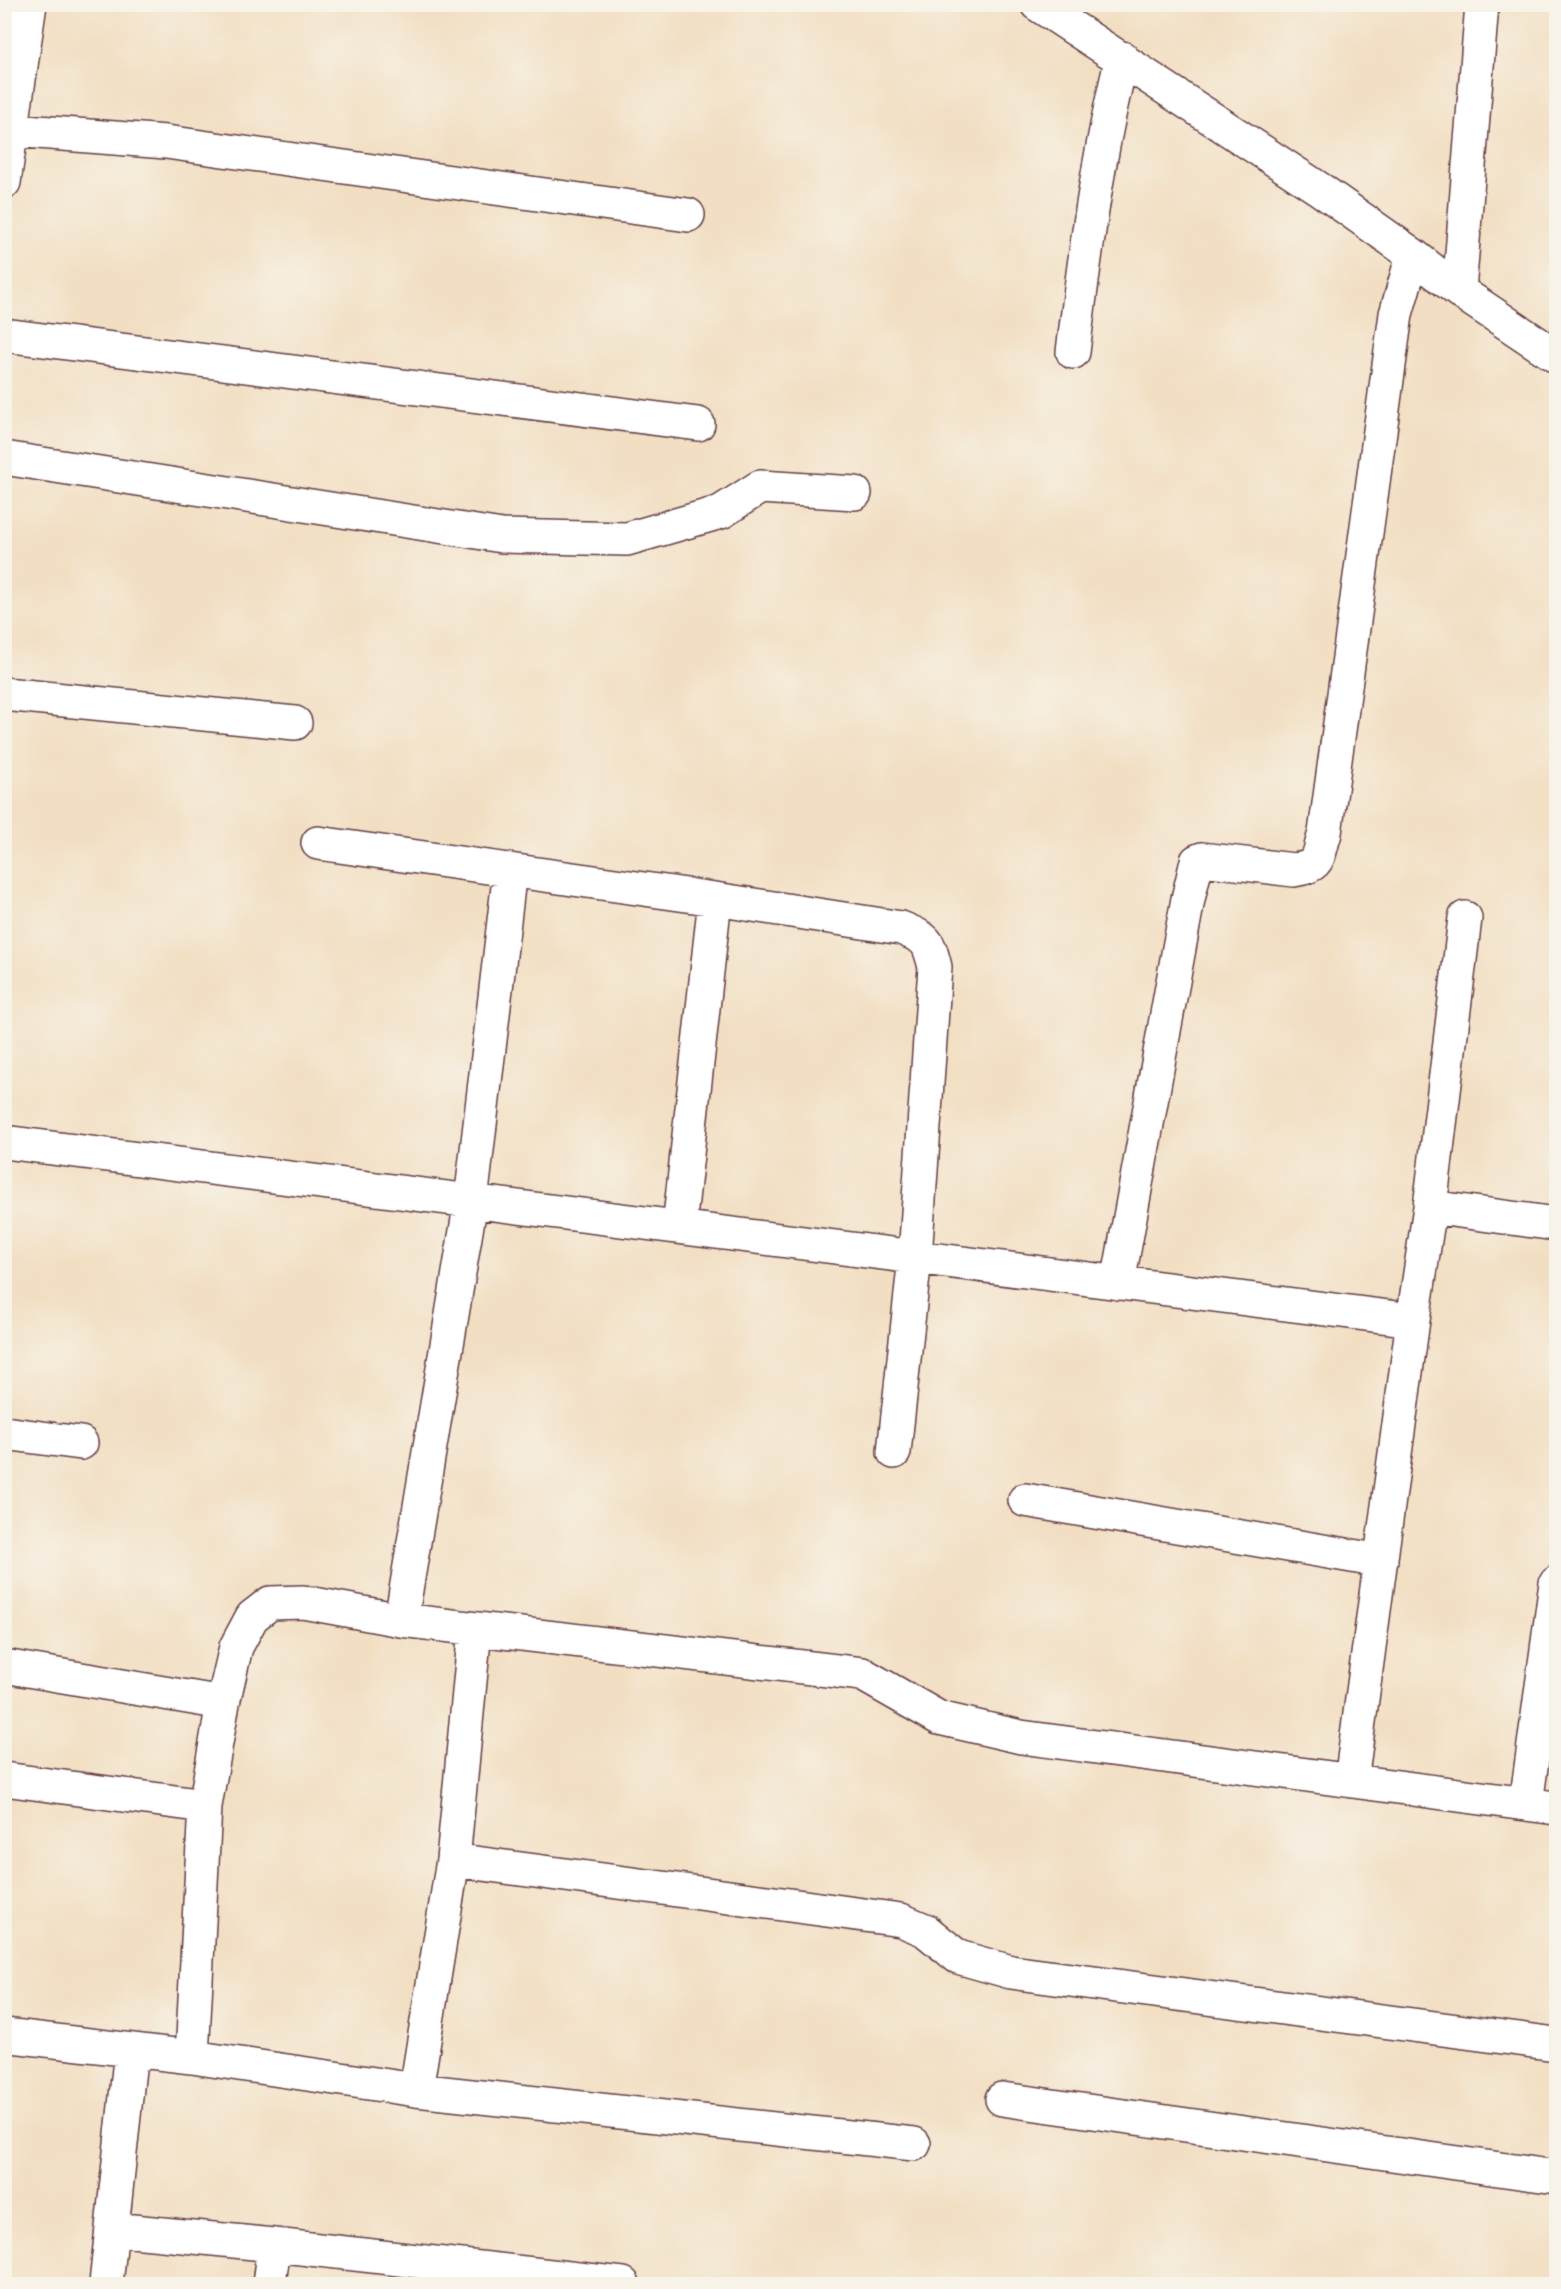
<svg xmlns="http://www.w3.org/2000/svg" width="1561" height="2289" font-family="Mynerve,sans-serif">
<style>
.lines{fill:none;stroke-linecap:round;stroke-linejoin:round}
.minor-casing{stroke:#633c42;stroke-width:36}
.minor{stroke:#fff;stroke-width:33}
</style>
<rect width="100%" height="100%" fill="#f7f3e8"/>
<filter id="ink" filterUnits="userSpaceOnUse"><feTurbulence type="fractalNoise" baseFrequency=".0167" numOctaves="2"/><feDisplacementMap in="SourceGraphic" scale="12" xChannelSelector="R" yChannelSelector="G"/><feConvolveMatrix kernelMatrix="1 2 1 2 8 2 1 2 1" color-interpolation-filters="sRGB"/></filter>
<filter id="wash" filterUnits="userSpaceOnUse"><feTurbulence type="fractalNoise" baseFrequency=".008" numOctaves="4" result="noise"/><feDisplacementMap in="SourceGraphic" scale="24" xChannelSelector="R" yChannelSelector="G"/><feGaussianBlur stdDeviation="1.35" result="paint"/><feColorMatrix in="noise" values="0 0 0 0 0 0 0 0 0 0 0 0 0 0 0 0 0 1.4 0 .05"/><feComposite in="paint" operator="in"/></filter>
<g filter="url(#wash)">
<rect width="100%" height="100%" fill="#f2dfc3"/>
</g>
<g filter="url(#ink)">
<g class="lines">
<!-- minor casing -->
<g class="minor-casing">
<path id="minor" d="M1037,4L1321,190L1413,255L1459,291L1556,356
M12,130L166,142L688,215
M4,182L30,4
M1459,291L1482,4
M4,335L698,424
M1073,352C1085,253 1098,155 1122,58
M4,458L502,536L627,539L721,512L760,487L855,493
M4,694L295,723
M318,843L715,899L901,928C927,939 928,939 935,967L915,1257L894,1452
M4,1142L1413,1320
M1430,1207L1556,1224
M679,1227L715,899
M1118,1283L1188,899L1197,861L1202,859L1294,870C1322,866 1317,857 1325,833L1396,314L1413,255
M4,1433L81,1443
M1025,1500L1381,1561
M401,1620L471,1201L510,870
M4,1666L223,1703
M4,1779L205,1806
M1351,1781L1413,1320L1430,1207L1465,918
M1526,1804L1556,1583
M453,1860L901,1920L925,1930L958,1957L1011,1972L1556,2044
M4,2035L192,2057L416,2090L914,2144
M192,2057L205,1806L223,1703L236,1647L252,1617L270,1603L303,1602L401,1620L862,1674L939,1718L1021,1737L1556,1808
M416,2090L453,1860L475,1629
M1002,2099L1556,2177
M112,2229L274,2245L623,2284
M106,2284L131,2050
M269,2284L274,2245"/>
</g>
<!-- minor -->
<use href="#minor" class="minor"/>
</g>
</g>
<!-- margin -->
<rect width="1561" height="2289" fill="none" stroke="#f7f3e8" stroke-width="24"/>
</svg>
